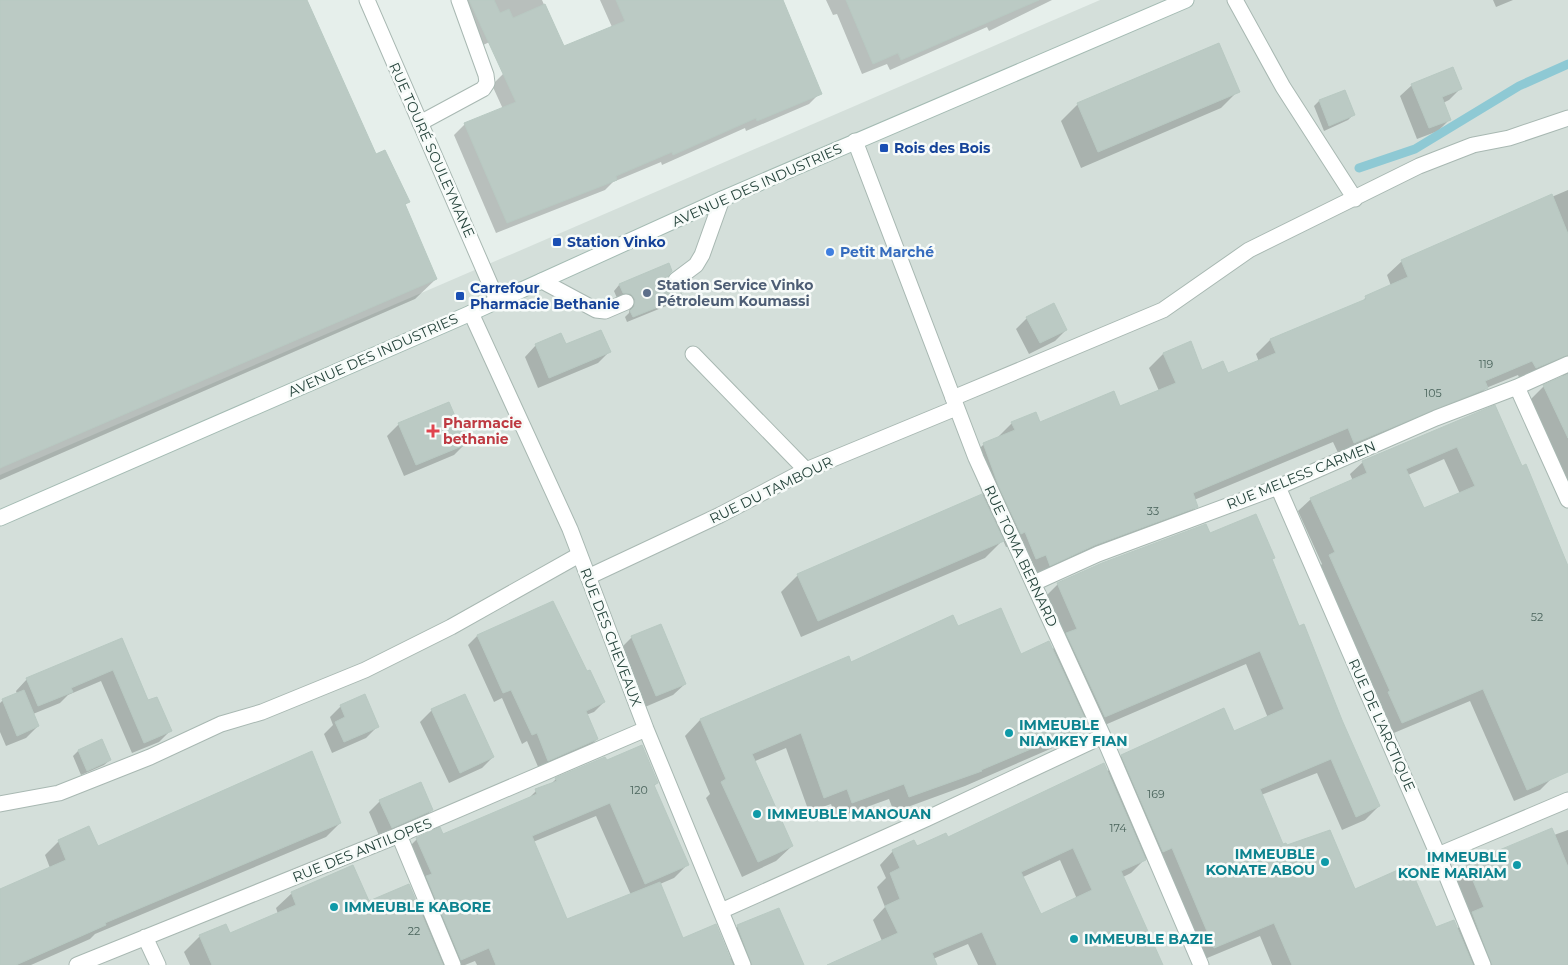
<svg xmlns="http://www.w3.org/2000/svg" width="1568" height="965" font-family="Montserrat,sans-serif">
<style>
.built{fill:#d4dfda}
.shadow{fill:#0003;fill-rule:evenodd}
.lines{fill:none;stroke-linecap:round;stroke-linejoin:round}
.stream{stroke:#8ec9d4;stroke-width:9}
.building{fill:#bbcac4;stroke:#b8c9c2;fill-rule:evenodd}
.lane-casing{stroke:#a8b8b2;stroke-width:17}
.street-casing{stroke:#a8b8b2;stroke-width:17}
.secondary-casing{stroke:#a4bbb3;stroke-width:17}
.lane{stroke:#fff;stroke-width:15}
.street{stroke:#fff;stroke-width:15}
.secondary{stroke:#fff;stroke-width:15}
.transit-dot{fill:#1a4fb4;stroke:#f7fbf9;stroke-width:2}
.shop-dot{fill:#3f7fe0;stroke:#f7fbf9;stroke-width:2}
.service-dot{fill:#5c6f8a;stroke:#f7fbf9;stroke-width:2}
.health-dot{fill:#e0444e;stroke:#f7fbf9;stroke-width:2}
.culture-dot{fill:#0f9aa8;stroke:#f7fbf9;stroke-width:2}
.labels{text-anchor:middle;stroke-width:5;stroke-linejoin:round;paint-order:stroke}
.number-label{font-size:11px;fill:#4a645c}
.transit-label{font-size:14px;font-weight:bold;fill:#164399;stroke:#f7fbf9;text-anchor:start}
.street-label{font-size:14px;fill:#24423a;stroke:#f7fbf9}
.shop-label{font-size:14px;font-weight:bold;fill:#366cbe;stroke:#f7fbf9;text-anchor:start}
.service-label{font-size:14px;font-weight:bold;fill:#4e5e75;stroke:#f7fbf9;text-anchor:start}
.health-label{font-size:14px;font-weight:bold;fill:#be3a42;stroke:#f7fbf9;text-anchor:start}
.culture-label{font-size:14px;font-weight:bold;fill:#0d838f;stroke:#f7fbf9;text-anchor:start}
</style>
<rect width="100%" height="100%" fill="#e6efeb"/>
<!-- built -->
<path class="built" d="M1100,0H1568V965H0V475Z"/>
<!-- shadow -->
<path class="shadow" d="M0,0H306L375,156L408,202L404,206L436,279L415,299L0,480Z
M453,0H542L546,9L535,20L475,49Z
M600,0H782L820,93L809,104L746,131L745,128L662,165L661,162L613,182L605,190L496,233L454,135L465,124L503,109L492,85L503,74L612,27Z
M826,0H1052L989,31L987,27L890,70L887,64L862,74L837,14L833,15Z
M1493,0H1513L1496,7Z
M1412,85L1460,89L1449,100L1443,103L1450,119L1438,131L1417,139L1400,96Z
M1238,91L1221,108L1081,168L1061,121L1078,104Z
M1319,101L1353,115L1348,120L1324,131L1314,106Z
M1568,190V483L1529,401L1544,386L1563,376L1558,370L1521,382L1518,375L1486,388L1472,403L1340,457L1333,442L1194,500L1197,506L1182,521L1035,579L1010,546L1006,547L1003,540L985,558L801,637L781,592L798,575L983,495L969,459L984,444L997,438L1012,423L1039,424L1119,407L1159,391L1149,368L1163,354L1201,371L1228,374L1259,362L1256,354L1270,340L1362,302L1366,297L1391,286L1387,275L1402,261Z
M668,265L667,286L681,296L676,302L627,322L625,317L629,313L630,305L617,298L614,291L619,285Z
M1027,318L1066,330L1055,341L1029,354L1016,329Z
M536,345L565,346L609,352L598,363L538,388L525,357Z
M448,403L465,444L454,455L404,476L387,436L399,424Z
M1494,407L1568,569V769L1553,777L1540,790L1514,801L1470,701L1389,735L1317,569L1322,564L1298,511L1311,499L1353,481L1350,474L1363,462ZM1444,459L1460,494L1423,510L1408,475Z
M1209,535L1273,558L1271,560L1299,628L1379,806L1365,820L1342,830L1317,773L1261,795L1282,846L1355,890L1435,929H1457L1469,917L1453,880L1467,866L1568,830V965H1272L1260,936L1200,961L1157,861L1149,865L1146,858L1131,873L1123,877L1162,965H978L968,944L933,959L936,965H830L882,941L873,920L885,907L877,887L886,878L880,865L893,851L947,839L1107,772L1122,756L1233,733L1268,718L1246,664L1091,731L1087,723L1071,740L965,786L894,812L889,799L836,818L831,804L809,812L786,748L753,762L792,846L776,861L742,877L706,798L710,794L685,736L700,720L848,658L851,663L957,628L1020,656L1052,650L1062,640L1044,598L1058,584ZM1060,860L1077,899L1040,916L1023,877Z
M477,636L586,673L604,702L594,712L586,715L597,739L587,749L539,769L527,741L522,744L502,698L494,702L468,645Z
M632,637L685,684L673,695L645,707L620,649Z
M122,639L148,702L170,731L159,742L132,753L101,681L68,695L60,703L33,714L38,726L26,738L6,746L0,732V703L3,700L17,694L16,691L27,679Z
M341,706L377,727L366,738L332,753L324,734L333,725L330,717Z
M432,710L493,757L482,768L449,783L420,722Z
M78,751L110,760L104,765L81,775L73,756Z
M606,762L657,783L653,787L687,865L674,878L660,884L683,939L729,959L731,958L724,940L738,926L802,965H477L475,961L465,965H190L184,952L200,936L230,935L278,914L276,908L292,893L422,910L414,891L418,886L404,852L417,839L443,836L528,799L536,791L551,784L556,779ZM596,816L631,895L566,921L533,842Z
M380,801L432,810L420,821L380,838L369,812Z
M340,823L326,837L95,934L90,939L31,965H0V890L50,868L45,855L59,841L97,848Z"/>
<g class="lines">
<!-- stream -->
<path class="stream" d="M1359,168L1415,149L1519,86L1568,64"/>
</g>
<!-- building -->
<path class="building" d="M0,0H307L376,154L385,150L410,202L405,204L437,279L0,468Z
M469,0H494L500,13L509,9L513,18L545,4L564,46L625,21L616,0H783L822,94L757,121L756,118L673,155L672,152L616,176L617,180L507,223L464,123L516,102Z
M846,0H1039L901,60L898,53L873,64Z
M1219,43L1240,92L1098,152L1077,103Z
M1453,67L1462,89L1442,97L1451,120L1429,128L1411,84Z
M1345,90L1355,115L1329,126L1319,100Z
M1552,194L1568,234V355L1536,368L1532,361L1485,381L1488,388L1354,443L1348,428L1193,493L1198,507L1095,545L1050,566L1046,555L1036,559L1025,532L1021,534L999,487L983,443L1015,430L1011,422L1036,412L1040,422L1114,391L1120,406L1176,383L1163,353L1191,341L1202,370L1223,361L1228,373L1276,353L1270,339L1366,299L1365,296L1408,277L1401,260Z
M669,263L672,271L667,277L668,285L673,289H679L683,297L633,317L630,311L634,307L635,299L631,294L623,293L619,284Z
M1054,303L1067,330L1040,343L1026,317Z
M601,330L611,352L549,378L535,344L561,333L566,344Z
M1568,374V438L1543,385Z
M449,402L467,444L416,465L398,423Z
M1495,405L1522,466L1526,464L1568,566V772L1527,790L1483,689L1402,723L1388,692L1390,691L1329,555L1335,552L1310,498L1367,473L1362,461ZM1457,447L1475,486L1424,508L1406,469Z
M982,494L1004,541L818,621L797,574Z
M1256,514L1275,558L1272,559L1299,626L1304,624L1342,720L1380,806L1356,817L1331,759L1260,789L1283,844L1286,843L1287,845L1330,830L1355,889L1409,865L1436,927L1454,920L1473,965H1292L1274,923L1214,948L1172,848L1163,852L1121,755L1224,708L1234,731L1284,709L1260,651L1105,717L1066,633L1077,629L1057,583L1102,563L1206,524L1210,533Z
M553,601L587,671L590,670L605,702L586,711L598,739L548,761L537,733L532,735L511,690L503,693L477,635Z
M1001,608L1021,654L1049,641L1088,725L981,770L982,771L909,797L904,784L852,803L847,789L824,798L801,733L752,754L793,846L758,862L721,782L726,779L700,719L849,656L851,662L953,615L958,626Z
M661,624L686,684L656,696L631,636Z
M122,638L148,700L157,697L172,731L144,743L113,670L71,688L73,692L38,706L26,678Z
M24,690L39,726L17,736L2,699Z
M365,694L379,727L344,742L335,722L345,717L340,705Z
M465,694L494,757L460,773L431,709Z
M102,739L111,760L87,771L78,750Z
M642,745L658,783L654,785L689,865L645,884L610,803L532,836L567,919L660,882L683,938L716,924L733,965H496L489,948L461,960L426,876L432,874L416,838L440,827L443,834L537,794L535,789L557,781L555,778L605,757L607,760Z
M312,751L341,823L105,923L106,925L16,965H0V889L66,860L58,840L89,826L98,846Z
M1104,763L1146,860L1121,871L1163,965H997L982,932L932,953L937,965H827L898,933L885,906L900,899L890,873L900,868L892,850L914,840L917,846L946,833L948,837ZM1073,848L1092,890L1041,914L1021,872Z
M421,782L433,810L392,828L379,800Z
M1552,828L1568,867V965H1492L1472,912L1484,907L1466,864Z
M353,865L369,901L409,884L443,965H212L199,935L226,924L230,933L296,905L291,892Z
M779,908L804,965H752L737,925Z"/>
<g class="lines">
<!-- lane casing -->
<g class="lane-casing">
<path id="lane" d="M1235,0L1283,87L1355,199
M420,123L483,89L487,83L486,75L459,0
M676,280L696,265L702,255L722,199
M542,281L596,310L605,311L626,302
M693,354L806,470
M953,398L1163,310L1249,250L1419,166L1473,145L1509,138L1568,118
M0,804L59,793L150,757L221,724L262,712L365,670L451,627L579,555"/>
</g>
<!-- street casing -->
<g class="street-casing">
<path id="street" d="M367,0L497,300
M855,141L976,458L1103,736L1201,965
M471,313L570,529L646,729L743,965
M1517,387L1568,500
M1278,487L1438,855L1483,965
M588,577L720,515L806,470L956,408
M1034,583L1098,554L1278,487L1436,418L1517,387L1568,364
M399,835L453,965
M1438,855L1568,800
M721,911L926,819L1103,736
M145,937L158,965
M77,965L399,835L646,729"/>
</g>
<!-- secondary casing -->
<g class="secondary-casing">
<path id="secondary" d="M0,518L471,313L722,199L1186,0"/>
</g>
<!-- lane -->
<use href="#lane" class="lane"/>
<!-- street -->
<use href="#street" class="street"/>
<!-- secondary -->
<use href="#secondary" class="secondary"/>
</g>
<!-- markers -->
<g class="transit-dot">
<rect x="879" y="143" width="10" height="10" rx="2.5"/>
<rect x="552" y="237" width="10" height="10" rx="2.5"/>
<rect x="455" y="291" width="10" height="10" rx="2.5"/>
</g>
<circle class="shop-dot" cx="830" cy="252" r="5"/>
<circle class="service-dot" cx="647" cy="293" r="5"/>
<path class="health-dot" d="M430.5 423.5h5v5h5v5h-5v5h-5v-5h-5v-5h5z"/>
<g class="culture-dot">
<circle cx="1009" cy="733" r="5"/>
<circle cx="757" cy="814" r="5"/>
<circle cx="1325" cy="862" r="5"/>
<circle cx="1517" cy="865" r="5"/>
<circle cx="334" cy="907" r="5"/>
<circle cx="1074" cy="939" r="5"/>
</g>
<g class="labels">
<!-- number labels -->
<g class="number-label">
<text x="1486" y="368">119</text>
<text x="1433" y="397">105</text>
<text x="1153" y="515">33</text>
<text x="1537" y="621">52</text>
<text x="639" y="794">120</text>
<text x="1156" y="798">169</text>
<text x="1118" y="832">174</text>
<text x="414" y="935">22</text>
</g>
<!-- transit labels -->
<g class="transit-label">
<text x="894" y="153">Rois des Bois</text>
<text x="567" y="247">Station Vinko</text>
<text x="470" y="293">Carrefour<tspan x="470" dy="16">Pharmacie Bethanie</tspan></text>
</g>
<!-- street labels -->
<g class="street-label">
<text transform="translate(432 150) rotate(66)" y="5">RUE TOURÉ SOULEYMANE</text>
<text transform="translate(757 185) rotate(-24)" y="5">AVENUE DES INDUSTRIES</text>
<text transform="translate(373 355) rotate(-24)" y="5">AVENUE DES INDUSTRIES</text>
<text transform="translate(1301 475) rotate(-22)" y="5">RUE MELESS CARMEN</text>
<text transform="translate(771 490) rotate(-26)" y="5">RUE DU TAMBOUR</text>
<text transform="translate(1021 556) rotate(65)" y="5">RUE TOMA BERNARD</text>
<text transform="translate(611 637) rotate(69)" y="5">RUE DES CHEVEAUX</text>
<text transform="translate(1382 725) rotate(66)" y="5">RUE DE L'ARCTIQUE</text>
<text transform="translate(362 850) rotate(-22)" y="5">RUE DES ANTILOPES</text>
</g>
<!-- shop labels -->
<g class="shop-label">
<text x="840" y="257">Petit Marché</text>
</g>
<!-- service labels -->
<g class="service-label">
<text x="657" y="290">Station Service Vinko<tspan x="657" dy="16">Pétroleum Koumassi</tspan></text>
</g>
<!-- health labels -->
<g class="health-label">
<text x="443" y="428">Pharmacie<tspan x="443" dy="16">bethanie</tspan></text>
</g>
<!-- culture labels -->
<g class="culture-label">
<text x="1019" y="730">IMMEUBLE<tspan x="1019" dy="16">NIAMKEY FIAN</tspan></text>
<text x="767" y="819">IMMEUBLE MANOUAN</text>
<text x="1315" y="859" text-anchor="end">IMMEUBLE<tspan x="1315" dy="16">KONATE ABOU</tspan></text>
<text x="1507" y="862" text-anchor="end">IMMEUBLE<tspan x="1507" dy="16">KONE MARIAM</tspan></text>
<text x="344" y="912">IMMEUBLE KABORE</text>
<text x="1084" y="944">IMMEUBLE BAZIE</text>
</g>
</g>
</svg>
